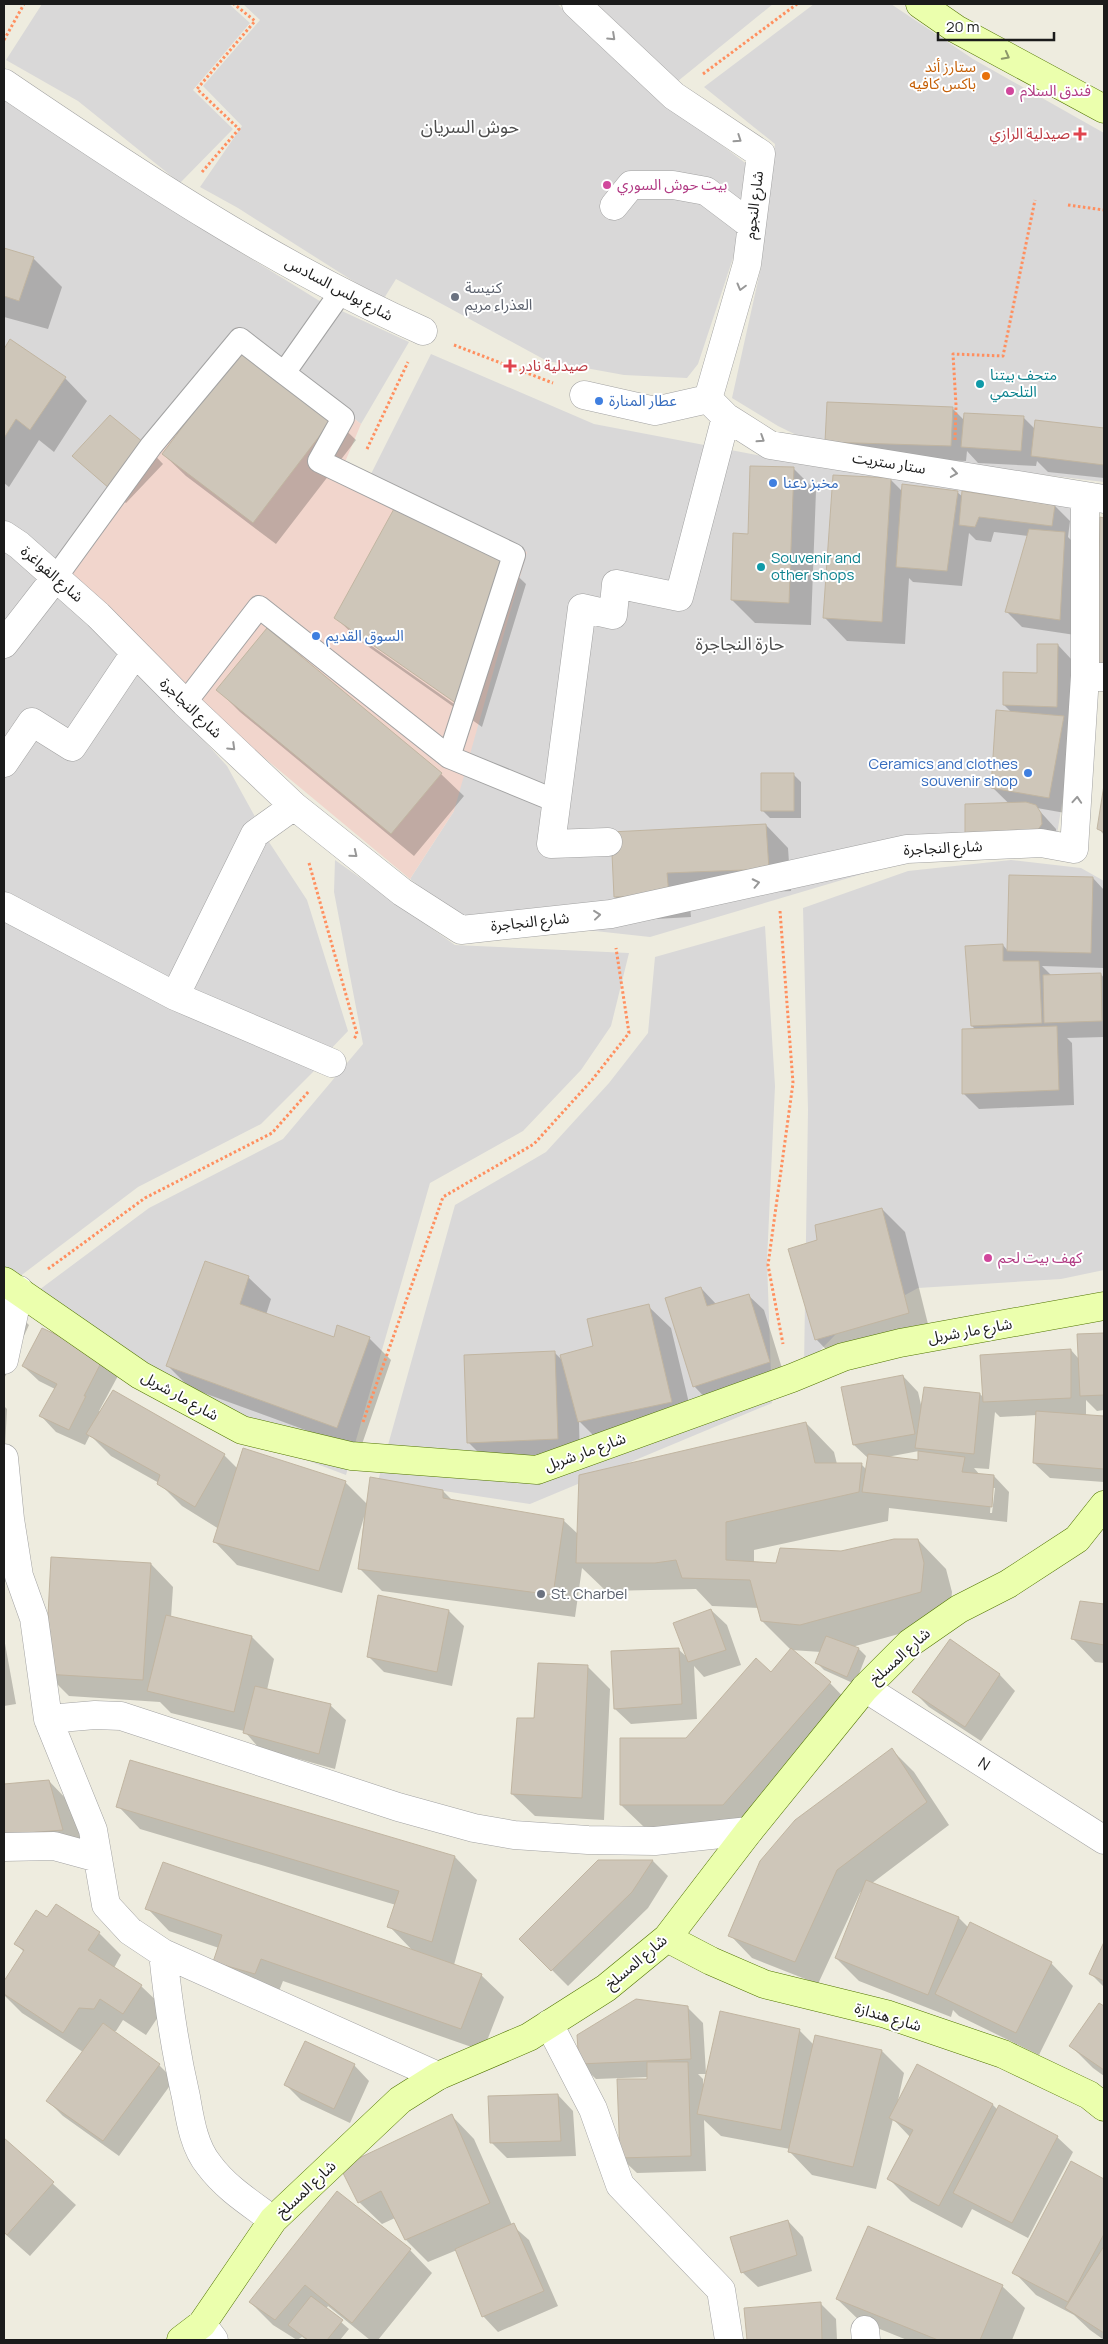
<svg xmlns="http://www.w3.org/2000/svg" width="1108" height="2344" font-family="Manrope,'Noto Sans Arabic',sans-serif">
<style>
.residential{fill:#d9d8d8}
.commercial{fill:#f1d5cc}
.shadow{fill:#0003;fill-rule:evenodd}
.building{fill:#cec6b9;stroke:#c1b5a1}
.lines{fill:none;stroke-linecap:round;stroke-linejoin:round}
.lane-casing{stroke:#a2a2a2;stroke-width:24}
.street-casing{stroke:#a2a2a2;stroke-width:29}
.secondary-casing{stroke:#517400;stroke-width:29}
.path{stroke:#ff8f5f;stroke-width:3;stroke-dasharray:2.5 2.5;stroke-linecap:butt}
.lane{stroke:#fff;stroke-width:22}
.street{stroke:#fff;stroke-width:28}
.secondary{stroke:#ebffad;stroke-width:28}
.oneway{stroke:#989898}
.oneway2{stroke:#8d986b}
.food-dot{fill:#e8710a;stroke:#fff;stroke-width:2}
.hotel-dot{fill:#d1479c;stroke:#fff;stroke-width:2}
.health-dot{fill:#e0444e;stroke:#fff;stroke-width:2}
.worship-dot{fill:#6b7280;stroke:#fff;stroke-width:2}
.culture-dot{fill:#0f9aa8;stroke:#fff;stroke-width:2}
.shop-dot{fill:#3f7fe0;stroke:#fff;stroke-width:2}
.labels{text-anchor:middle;stroke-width:4;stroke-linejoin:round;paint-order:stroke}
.food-label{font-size:15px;fill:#c56008;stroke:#fff;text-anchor:end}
.hotel-label{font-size:15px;fill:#b23c85;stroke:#fff;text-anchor:start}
.health-label{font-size:15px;fill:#be3a42;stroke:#fff;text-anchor:end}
.street-label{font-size:15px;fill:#1b1b1b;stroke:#fff}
.worship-label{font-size:15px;fill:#5b616d;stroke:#fff;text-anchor:start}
.culture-label{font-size:15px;fill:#0d838f;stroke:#fff;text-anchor:start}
.shop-label{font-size:15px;fill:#366cbe;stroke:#fff;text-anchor:start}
.quarter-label{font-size:18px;fill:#4e4e4e;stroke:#fff}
</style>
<rect width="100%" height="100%" fill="#eeecdf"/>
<!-- residential -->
<path class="residential" d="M42,4H229L250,23L193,90L233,129L180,183L78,101L6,60Z
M243,4H557L670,106L748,165L736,249L698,364L687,378L624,375L547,361L396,279L383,300L238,208L200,187L242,126L203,86L260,20Z
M597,4H773L678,81Z
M814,4H891L973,59L1104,133V482L825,449L778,426L732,398L761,267L775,144L704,87Z
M4,93L57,128L188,220L318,300L409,342L361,424L237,327L56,566L4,522Z
M431,354L594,424L762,456L1078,500L1081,685L1055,847L916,858L650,937L457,916L410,879L454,811L370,476Z
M4,540L46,577L4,634Z
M57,587L136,665L227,766L269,842L307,900L348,1031L328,1052L188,993L4,896V651Z
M335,860L455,945L629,953L611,1026L581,1070L523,1131L430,1183L346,1475L243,1436L39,1290L149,1208L283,1139L363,1044L334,892Z
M1011,860L1081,868L1104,881V1270L1061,1279L918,1288L838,1332L804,1367L808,1110L803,908L908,871Z
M4,917L317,1068L261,1124L138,1187L19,1277L4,1267Z
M765,926L775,1086L767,1261L772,1403L530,1504L378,1481L455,1205L546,1152L609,1083L648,1033L655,957Z"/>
<!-- commercial -->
<path class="commercial" d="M237,327L361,424L345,462L527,552L454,811L410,879L202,706L56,566L147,439Z"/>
<!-- shadow -->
<path class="shadow" d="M4,249L33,258L62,287L48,329L4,317Z
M10,341L65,378L87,401L54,452L39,440L9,487L4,483V351Z
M952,408L964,420L1023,417L1035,429L1036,421L1104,430V478L1048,472L1037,461L1036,466L978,463L967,451L966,461L842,457L826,441Z
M333,418L356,440L276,544L186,476L163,454Z
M148,448L163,464L126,503L73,456Z
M794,469L816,491L811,625L755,623L732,600L749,535Z
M891,480L902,491L957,492L963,497L1055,506L1070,521L1068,537L1080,549L1075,635L1022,627L1007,612L1028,536L994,532L991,542L976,540L969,533L962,586L913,582L909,578L905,644L847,641L825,618Z
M1101,518L1104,519V670L1098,664Z
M503,562L526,584L482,727L359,640L336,618ZM359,634L465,708L464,711L359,637Z
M1058,645L1073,661L1072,722L1068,721L1079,732L1065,813L1037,808L1056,829L1057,840L1052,846L992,787L1012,713L1004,705L1038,674Z
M218,690L441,774L464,796L414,856L240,712Z
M794,775L801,782V818H770L763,811Z
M1104,793V835L1099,829Z
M766,825L788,848L791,891L689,895L691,917L638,920L615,897Z
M1093,878L1104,890V968L1042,966L1052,976L1101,974L1104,978V1037L1067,1038L1072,1043L1074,1105L979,1109L963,1093L976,1030L972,1026L1003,945L1008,951Z
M882,1209L905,1232L931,1336L838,1362L816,1339L819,1241Z
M248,1277L271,1299L266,1315L335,1338H369L391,1360L360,1450L190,1388L168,1366Z
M701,1288L717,1305L748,1295L764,1310L785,1378L709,1402L694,1386Z
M4,1301L29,1325L4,1379Z
M648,1306L671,1328L694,1424L602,1444L579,1421L580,1462L491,1465L468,1442L555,1353L563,1361L594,1346Z
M43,1330L119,1374L99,1411L224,1455L238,1469L345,1482L367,1504L443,1491L453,1501L563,1520L578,1534L806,1423L834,1452L837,1464H861L867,1470L869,1459L854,1445L903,1376L918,1392L922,1409L980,1394L984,1398L1071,1350L1079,1359L1078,1335L1104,1334V1410L1097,1411L1086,1400V1416L1104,1417V1482L1050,1478L1034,1463L1037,1415L1000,1417L995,1412L989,1469L974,1468L980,1475L994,1476L1009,1492L1007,1522L889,1508L888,1521L754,1550V1563L777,1564L918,1540L946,1569L952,1592L949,1620L852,1647L859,1649L866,1656L855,1684L824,1670L816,1662L821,1652L791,1650L762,1621L759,1608L712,1606L696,1589L606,1591L582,1568L575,1617L382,1591L359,1568L364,1517L342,1593L237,1565L215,1542L219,1529L182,1506L159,1483L111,1456L90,1435L85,1445L56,1432L41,1416L55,1389L39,1381L23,1366ZM919,1451V1461L887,1457ZM992,1488H995L992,1513H990Z
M4,1406L7,1409L4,1466Z
M151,1564L173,1587L171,1618L252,1637L274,1659L267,1690L330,1705L346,1720L335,1769L259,1748L244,1731L171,1713L160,1702L69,1696L47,1674Z
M1081,1602L1104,1605V1663L1095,1662L1073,1639Z
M711,1610L727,1625L741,1665L704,1677L694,1666L697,1719L631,1724L615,1709L613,1652L678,1649L688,1658Z
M449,1611L464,1626L452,1686L384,1672L368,1656Z
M4,1638L16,1704L4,1706Z
M951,1641L1000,1675L1015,1691L981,1741L929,1707L914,1692Z
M587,1666L610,1689L604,1820L535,1816L512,1794L536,1720Z
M771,1673L830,1683L852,1706L746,1827H644L621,1805L687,1739Z
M892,1750L914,1772L949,1825L871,1884L959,1918L969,1928L1051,1963L1073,1986L1039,2055L959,2016L953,2010L951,2017L859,1981L836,1958L864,1889L860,1893L818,1984L752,1958L730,1935Z
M49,1781L71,1804L85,1852L4,1859V1785Z
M118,1806L455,1857L477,1880L454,1965L481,1975L504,1997L483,2051L283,1981L277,1996L215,1962L219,1948L169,1931L147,1908L413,1951L389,1926L396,1905L140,1829Z
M598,1861H653L668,1876L648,1908L568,1986L521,1939Z
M47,1919L99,1933L121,1955L114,1968L141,1986L164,2008L146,2035L123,2020L116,2031H111L159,2065L174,2080L119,2156L63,2116L48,2101L83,2052L22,2013L4,1995V1983L24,1952L16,1944Z
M1104,1945V1987L1090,1973Z
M1099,2004L1104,2008V2076L1093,2068L1071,2046Z
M687,2007L703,2023L706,2074H698L703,2079V2086L799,2030L814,2045L882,2051L904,2073L897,2105H993L998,2110L1057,2137L1073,2152L1028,2238L972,2209L962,2228L911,2201L888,2178L910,2137L893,2119L876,2189L812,2175L790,2152V2149L721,2136L704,2120L706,2171L637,2173L621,2158L648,2077L596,2079L580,2064Z
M354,2065L369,2081L350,2123L301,2100L286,2085Z
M558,2095L573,2111L576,2156L507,2158L492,2143Z
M452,2116L474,2139L512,2225L529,2240L558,2306L498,2332L483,2316L457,2250L428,2262L406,2240L395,2218L382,2224L359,2202Z
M4,2139L76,2205L30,2256L4,2233Z
M1072,2163L1104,2180V2340L1090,2330L1074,2315L1036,2295L1014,2272Z
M337,2193L410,2250L432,2273L378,2340H370L328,2306L326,2309L349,2329L340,2340H307L302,2337L297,2340L273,2325L250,2302Z
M788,2221L803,2237L812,2271L758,2287L742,2272Z
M1002,2286L1025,2308L1012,2340H907L860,2321L837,2299Z
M820,2303L836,2319L837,2340H748L745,2309Z"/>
<!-- building -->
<path class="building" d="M4,248L34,257L19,301L4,296Z
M10,339L66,377L30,430L16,419L4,438V349Z
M243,347L334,417L253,523L162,454Z
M827,402L953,407L951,446L825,442Z
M964,413L1024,416L1021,451L961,447Z
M110,415L149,447L110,489L72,456Z
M1035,420L1104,428V465L1031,456Z
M750,466L794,467L789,603L731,600L733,533L748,534Z
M833,475L891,478L882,622L823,618Z
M902,484L958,491L947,571L896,567Z
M962,491L1055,505L1052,526L979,517L975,527L959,525Z
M395,507L504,561L460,706L334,618Z
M1100,517L1104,518V664H1097Z
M1029,529L1065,532L1060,620L1005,612Z
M267,628L442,773L391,834L216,690Z
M1037,644H1058L1057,707L1003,705V672L1037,673Z
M996,710L1064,716L1049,798L991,788Z
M761,773H794V811H761Z
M1104,785V832L1097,829Z
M1026,802L1036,805L1041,813L1042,824L1037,831L965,836V804Z
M766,824L769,869L667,873L669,895L614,897L611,832Z
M1009,875L1093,877L1091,953L1007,951Z
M1003,944V961H1039L1042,1023L971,1026L965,946Z
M1101,973L1102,1021L1044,1023L1043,975Z
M1057,1026L1059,1090L962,1094V1029Z
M882,1208L909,1313L815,1340L788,1249L817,1240L815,1225Z
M205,1261L249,1276L240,1304L334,1337L337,1325L370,1337L337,1428L166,1366Z
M701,1287L707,1306L749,1294L770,1362L693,1387L665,1298Z
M649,1304L672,1402L578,1422L560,1355L593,1346L587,1319Z
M42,1328L104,1357L84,1396H86L69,1430L39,1416L57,1384L22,1366Z
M1104,1333V1395L1080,1396L1077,1334Z
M1071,1349V1398L983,1402L980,1355Z
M555,1351L558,1439L467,1443L464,1355Z
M903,1375L915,1434L853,1445L841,1387Z
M924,1387L980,1393L974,1454L915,1448Z
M113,1390L225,1454L195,1507L157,1484L160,1475L86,1434Z
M1036,1411L1104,1416V1469L1033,1463Z
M806,1422L815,1463H862L859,1492L726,1522V1560L776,1563L780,1548L841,1551L894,1539H918L924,1563L921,1592L800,1625L761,1621L750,1580L682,1578L676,1560L655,1563H576L579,1475Z
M243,1448L346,1481L319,1571L213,1542Z
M918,1451L965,1457L962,1472L994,1475L992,1507L862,1492L868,1454L918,1460Z
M370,1477L443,1490V1498L564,1519L553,1595L358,1569Z
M51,1557L151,1563L143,1680L45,1674Z
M378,1595L449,1610L437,1672L367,1657Z
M1080,1601L1104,1604V1645L1071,1639Z
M711,1609L726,1650L688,1662L673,1623Z
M166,1615L252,1636L234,1712L147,1691Z
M826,1636L859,1648L847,1677L815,1663Z
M950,1639L1000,1674L965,1727L912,1692Z
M679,1648L682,1704L614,1709L611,1651Z
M791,1648L831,1682L723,1805H620V1738H686L756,1658L771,1672Z
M538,1663L588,1665L582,1798L511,1794L517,1718H534Z
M255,1686L331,1704L319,1754L243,1733Z
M892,1748L927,1802L837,1870L795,1962L728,1936L760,1861L795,1820Z
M130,1760L455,1856L432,1942L387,1927L399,1891L116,1807Z
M49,1780L63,1830L4,1835V1784Z
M598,1860H653L632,1892L551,1971L519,1939Z
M163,1862L482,1974L461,2029L261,1959L255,1974L213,1962L222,1935L145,1909Z
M866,1880L959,1917L928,1995L835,1958Z
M56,1904L100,1932L88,1950L142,1985L123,2014L100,1999L94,2009L79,2008L63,2033L4,1994V1981L24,1950L14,1944L36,1910L47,1917Z
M970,1922L1052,1962L1016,2033L935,1994Z
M1104,1942V1981L1089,1974Z
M636,1999L688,2006L691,2059L579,2064L577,2035Z
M1099,2003L1104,2006V2070L1069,2046Z
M720,2011L800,2029L781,2130L697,2114Z
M103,2023L160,2064L103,2141L46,2101Z
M815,2035L882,2050L853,2167L788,2152Z
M305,2041L355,2064L334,2109L284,2085Z
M647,2062H688L691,2156L620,2158L617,2079H647Z
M917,2064L993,2104L939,2206L887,2179L913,2130L889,2118Z
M558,2094L561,2141L490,2143L488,2096Z
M999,2105L1058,2136L1012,2223L953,2193Z
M452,2114L490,2203L405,2240L381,2191L358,2203L340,2167Z
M4,2138L54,2182L7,2235L4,2232Z
M1071,2161L1104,2179V2234L1068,2302L1012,2273Z
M337,2191L411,2249L352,2323L305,2285L275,2320L249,2302Z
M788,2220L797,2255L741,2273L730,2237Z
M514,2223L544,2291L482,2317L455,2249Z
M868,2226L1003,2285L980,2340H938L836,2299Z
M1104,2246V2333L1065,2308Z
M311,2296L343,2320L327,2340H308L288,2325Z
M821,2302L822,2340H747L744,2308Z"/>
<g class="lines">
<!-- lane casing -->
<g class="lane-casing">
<path id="lane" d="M341,292L284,373L343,418L319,461L514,555L449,757
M56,577L151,446L240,339L284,373
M185,703L259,607L449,757L556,801"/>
</g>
<!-- street casing -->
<g class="street-casing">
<path id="street" d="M576,4L674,96L761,154L747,264L708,399
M4,83C138,174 275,265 423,331
M614,206L631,185H673L706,191L751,225
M584,395L655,411L708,399
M713,404L726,417L770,445L1104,499
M1085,496V676
M4,535L19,545L98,615L185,703L294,806L402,892L461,930L611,914L907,849L1041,843L1074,849L1085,676L1104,677
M4,644L56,577
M4,763L32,722L72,747L135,653
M608,842L551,844L582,608L613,615L616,584L679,597L726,417
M4,906L175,996L332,1063
M175,996L255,834L294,806
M4,1360L19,1290
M4,1458L10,1519L19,1576L34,1618L48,1719L93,1830L106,1905L130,1931L163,1953C168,2002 175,2049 186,2097C190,2120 194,2147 209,2165C226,2188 250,2203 273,2220
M865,1688L1104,1840
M48,1719L95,1715L121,1716L398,1807L474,1828L514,1835L588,1840L655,1841L749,1831
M4,1847L54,1846L98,1858
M163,1953L438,2076
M549,2024L593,2109L620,2185L721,2290L729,2340
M202,2324L214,2340
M865,2330L866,2340"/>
</g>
<!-- secondary casing -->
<g class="secondary-casing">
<path id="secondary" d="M920,4L956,29L1104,109
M4,1281L140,1375L242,1430L351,1456L537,1470L792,1378L843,1357L900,1343L1104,1306
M667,1938L711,1961L764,1984L886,2014L1003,2054L1089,2095L1104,2107
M181,2340L202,2324L273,2220L400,2100L438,2076L529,2037L606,1988L667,1938L749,1831L865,1688L910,1643L959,1609L1008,1584L1077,1539L1104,1505"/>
</g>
<!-- path -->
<path class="path" d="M4,40L24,4
M703,74L797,4
M202,172L239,129L197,89L255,21L234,4
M1068,205L1104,210
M454,345L553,383
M955,440L956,405L953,354L1003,356L1035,200
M367,449L408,362
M309,863L357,1034L354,1039
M780,911L793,1083L768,1265L783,1344
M48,1269L145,1198L272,1133L309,1091
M363,1422L443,1197L534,1144L592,1080L629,1033L616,948"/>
<!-- lane -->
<use href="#lane" class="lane"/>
<!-- street -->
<use href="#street" class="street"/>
<!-- secondary -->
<use href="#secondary" class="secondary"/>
</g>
<!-- one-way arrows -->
<defs><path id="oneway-chevron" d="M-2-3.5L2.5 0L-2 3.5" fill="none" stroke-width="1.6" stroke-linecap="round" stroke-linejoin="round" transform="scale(1.25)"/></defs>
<g class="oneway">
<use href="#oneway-chevron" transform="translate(612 37) rotate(43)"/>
<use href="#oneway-chevron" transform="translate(738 139) rotate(34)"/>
<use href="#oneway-chevron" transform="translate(741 287) rotate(105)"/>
<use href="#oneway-chevron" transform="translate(761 439) rotate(33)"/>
<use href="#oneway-chevron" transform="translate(954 473) rotate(9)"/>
<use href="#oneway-chevron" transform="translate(232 747) rotate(44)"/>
<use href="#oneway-chevron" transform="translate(1077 800) rotate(-86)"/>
<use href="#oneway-chevron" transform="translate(354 854) rotate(39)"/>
<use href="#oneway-chevron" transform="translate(756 883) rotate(-12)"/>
<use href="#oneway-chevron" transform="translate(597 915) rotate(-6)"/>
</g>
<use class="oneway2" href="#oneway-chevron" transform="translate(1006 56) rotate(28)"/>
<!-- markers -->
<circle class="food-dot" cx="986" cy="76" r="5"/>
<g class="hotel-dot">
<circle cx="1010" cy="91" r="5"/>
<circle cx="607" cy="185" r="5"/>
<circle cx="988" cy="1258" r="5"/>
</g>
<g class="health-dot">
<path d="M1077.5 126.5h5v5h5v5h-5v5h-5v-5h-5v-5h5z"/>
<path d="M507.5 358.5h5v5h5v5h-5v5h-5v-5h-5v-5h5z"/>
</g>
<g class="worship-dot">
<circle cx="455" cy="297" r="5"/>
<circle cx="541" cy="1594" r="5"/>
</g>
<g class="culture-dot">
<circle cx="980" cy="384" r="5"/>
<circle cx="761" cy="567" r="5"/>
</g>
<g class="shop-dot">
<circle cx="599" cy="401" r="5"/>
<circle cx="773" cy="483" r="5"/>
<circle cx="316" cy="636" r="5"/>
<circle cx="1028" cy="773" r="5"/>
</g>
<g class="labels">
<!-- food labels -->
<g class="food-label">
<text x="976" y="72">ستارز أند<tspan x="976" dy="17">باكس كافيه</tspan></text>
</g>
<!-- hotel labels -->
<g class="hotel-label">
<text x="1020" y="96">فندق السلام</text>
<text x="617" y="190">بيت حوش السوري</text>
<text x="998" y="1263">كهف بيت لحم</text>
</g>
<!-- health labels -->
<g class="health-label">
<text x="1070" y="139">صيدلية الرازي</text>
<text x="520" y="371" text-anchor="start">صيدلية نادر</text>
</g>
<!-- street labels -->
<g class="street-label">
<text transform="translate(754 205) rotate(-83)" y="5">شارع النجوم</text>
<text transform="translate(339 289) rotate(28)" y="5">شارع بولس السادس</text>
<text transform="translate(889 463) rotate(9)" y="5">ستار ستريت</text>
<text transform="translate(52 574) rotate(41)" y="5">شارع الفواغرة</text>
<text transform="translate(191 708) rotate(44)" y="5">شارع النجاجرة</text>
<text transform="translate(943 848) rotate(-3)" y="5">شارع النجاجرة</text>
<text transform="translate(530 922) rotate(-6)" y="5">شارع النجاجرة</text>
<text transform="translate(970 1331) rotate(-10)" y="5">شارع مار شربل</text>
<text transform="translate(180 1396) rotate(29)" y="5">شارع مار شربل</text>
<text transform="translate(585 1452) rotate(-20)" y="5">شارع مار شربل</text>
<text transform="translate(900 1656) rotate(-42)" y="5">شارع المسلخ</text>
<text transform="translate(984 1764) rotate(32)" y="5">N</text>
<text transform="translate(636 1962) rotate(-40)" y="5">شارع المسلخ</text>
<text transform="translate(888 2017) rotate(16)" y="5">شارع هندازة</text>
<text transform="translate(306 2189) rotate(-43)" y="5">شارع المسلخ</text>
</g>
<!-- worship labels -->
<g class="worship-label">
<text x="465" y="293">كنيسة<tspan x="465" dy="17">العذراء مريم</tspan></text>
<text x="551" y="1599">St. Charbel</text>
</g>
<!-- culture labels -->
<g class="culture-label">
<text x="990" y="380">متحف بيتنا<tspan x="990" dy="17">التلحمي</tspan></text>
<text x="771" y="563">Souvenir and<tspan x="771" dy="17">other shops</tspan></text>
</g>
<!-- shop labels -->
<g class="shop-label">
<text x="609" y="406">عطار المنارة</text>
<text x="783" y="488">مخبز دعنا</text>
<text x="326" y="641">السوق القديم</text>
<text x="1018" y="769" text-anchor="end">Ceramics and clothes<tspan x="1018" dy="17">souvenir shop</tspan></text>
</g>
<!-- quarter labels -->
<g class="quarter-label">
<text x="470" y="133">حوش السريان</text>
<text x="740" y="650">حارة النجاجرة</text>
</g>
</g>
<!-- border -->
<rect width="1108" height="2344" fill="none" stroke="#1b1b1b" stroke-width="10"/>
<!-- scale -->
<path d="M938 32v8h116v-8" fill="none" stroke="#1b1b1b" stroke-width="2.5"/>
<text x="946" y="32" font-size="15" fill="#1b1b1b" stroke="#ffffff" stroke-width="4" paint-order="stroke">20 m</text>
</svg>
